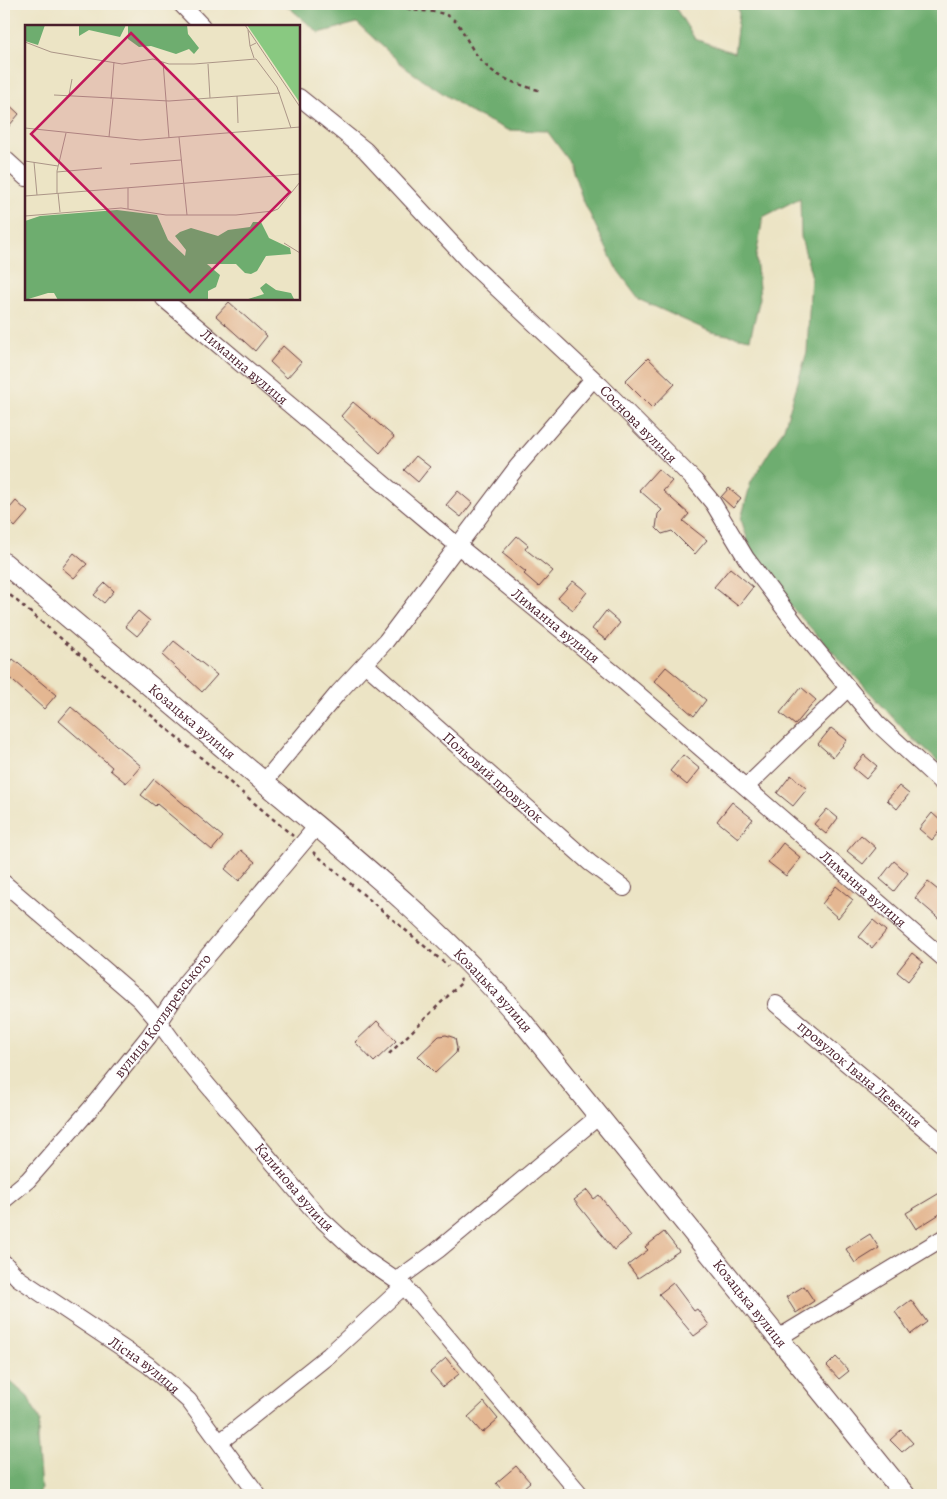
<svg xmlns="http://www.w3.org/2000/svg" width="947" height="1499" font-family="Alegreya,serif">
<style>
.forest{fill:#6ead6f;stroke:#5c664d}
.building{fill:#e4b792}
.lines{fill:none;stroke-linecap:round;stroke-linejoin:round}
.minor-casing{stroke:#623d42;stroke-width:18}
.major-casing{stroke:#623d42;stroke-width:22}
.path{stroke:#623d42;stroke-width:2.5;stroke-dasharray:4 4;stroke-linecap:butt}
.minor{stroke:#fff;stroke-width:16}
.major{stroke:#fff;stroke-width:20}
.labels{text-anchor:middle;stroke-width:4.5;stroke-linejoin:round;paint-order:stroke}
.street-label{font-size:15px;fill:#4a1f2b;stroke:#f7f3e8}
.inset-road{fill:none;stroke:#ab9587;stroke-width:1}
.view{fill:#c2185b;fill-opacity:0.15;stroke:#c2185b;stroke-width:2.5}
.inset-edge{fill:none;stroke:#4a1f2b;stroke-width:2.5}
</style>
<rect width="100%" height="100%" fill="#f7f3e8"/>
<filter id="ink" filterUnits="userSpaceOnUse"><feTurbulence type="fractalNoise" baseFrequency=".02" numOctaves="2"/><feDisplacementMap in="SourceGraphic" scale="10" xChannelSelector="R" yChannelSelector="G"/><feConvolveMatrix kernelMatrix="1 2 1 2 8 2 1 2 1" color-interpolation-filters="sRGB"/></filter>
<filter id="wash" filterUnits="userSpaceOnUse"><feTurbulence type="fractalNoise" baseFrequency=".0096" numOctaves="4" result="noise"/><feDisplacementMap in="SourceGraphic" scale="20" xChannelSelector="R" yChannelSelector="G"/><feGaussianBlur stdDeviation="1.12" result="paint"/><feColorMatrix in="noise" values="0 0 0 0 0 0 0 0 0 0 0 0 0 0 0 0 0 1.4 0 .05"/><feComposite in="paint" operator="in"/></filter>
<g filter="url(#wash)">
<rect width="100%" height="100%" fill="#ece4c5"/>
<!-- forest -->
<path class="forest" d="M285,4H673L695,39L734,53L739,14L736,4H943V766L907,733L773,587L752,554L741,519L751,482L784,428L807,352L811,274L801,237L800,198L763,217L756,257L760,298L750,339L711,332L640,300L616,268L582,198L570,162L547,131L508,130L472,113L407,69L357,23L319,33Z
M4,1376L28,1397L40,1421L37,1440L41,1489L36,1495H4Z"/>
<g id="blocks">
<!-- building -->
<path class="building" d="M4,100L19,114L4,132Z
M229,302L267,336L255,351L216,316Z
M283,346L301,362L287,378L270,362Z
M648,358L675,384L652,408L625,381Z
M353,402L394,437L380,453L341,416Z
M416,456L430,467L418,482L404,470Z
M658,469L672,481L663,491L689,514L683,521L707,540L695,554L672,531L662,534L656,528L658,514L662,510L639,490Z
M729,488L741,498L733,508L721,497Z
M458,491L472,503L461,517L446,505Z
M16,501L28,512L15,527L4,515Z
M517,536L528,545L525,549L553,571L539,587L524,574L526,572L502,553Z
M74,553L87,564L74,578L62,568Z
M730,568L753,587L738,606L714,587Z
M573,581L587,592L573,610L558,598Z
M105,583L114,591L104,603L94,595Z
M138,611L150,621L137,636L125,626Z
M606,611L620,623L606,640L592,629Z
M174,641L217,675L202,692L162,655Z
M13,659L56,695L44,709L4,673V670Z
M666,667L706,700L694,716L654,681Z
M801,687L816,700L795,725L780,713Z
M71,707L141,766L126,783L110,770L112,767L59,721Z
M831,728L847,740L833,757L818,744Z
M683,755L700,769L687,785L670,771Z
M864,755L877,766L866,779L853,768Z
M791,775L807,789L793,806L777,793Z
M154,779L223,837L212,850L157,804L155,806L141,795Z
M899,786L909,794L897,809L887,800Z
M732,802L753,819L738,838L717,821Z
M827,809L838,818L826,834L814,824Z
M932,813L943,823V827L932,840L919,829Z
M861,835L876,848L863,864L847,851Z
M783,843L801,858L786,876L768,862Z
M241,850L255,862L239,881L225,869Z
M894,861L908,873L894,891L880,879Z
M928,882L943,894V922L915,898Z
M836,886L853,900L838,918L822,904Z
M873,920L886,931L872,948L859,937Z
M912,953L923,962L908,981L897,972Z
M377,1021L396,1041L374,1062L355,1042Z
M446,1035L455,1038L457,1048L456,1053L435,1073L418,1056L439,1036Z
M587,1190L594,1199L599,1195L631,1236L614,1250L574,1200Z
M943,1191V1212L916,1229L906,1213Z
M664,1232L679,1251L638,1278L628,1265L648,1250L645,1247Z
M870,1234L879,1248L855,1263L846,1249Z
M673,1283L694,1311L697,1309L709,1325L694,1336L659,1294Z
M804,1286L814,1301L796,1313L786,1297Z
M911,1300L927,1322L911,1334L895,1312Z
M836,1357L849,1371L839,1379L827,1366Z
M446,1358L459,1374L443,1387L430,1372Z
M484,1402L498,1419L482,1433L468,1417Z
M901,1430L913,1443L902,1452L890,1440Z
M516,1466L530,1482L515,1495H506L496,1483Z"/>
</g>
</g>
<g filter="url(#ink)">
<use href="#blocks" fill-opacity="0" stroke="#623d42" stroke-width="1"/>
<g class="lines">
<!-- minor casing -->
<g class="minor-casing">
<g id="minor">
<path d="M181,4L202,26"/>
<path id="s1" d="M299,97L365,150L470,263L600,385L695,481L713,503L746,558L801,631L877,723L943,784"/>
<path d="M4,158L26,178"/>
<path id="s2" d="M164,299L435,527L615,674L943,958"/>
<path id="s3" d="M365,664L590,863L624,888"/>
<path d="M264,782L338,693L386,641L517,467L593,379"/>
<path d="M746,787L848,688"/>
<path id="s4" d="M4,883L140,1000L159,1022L188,1062L318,1216L363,1258L404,1286L581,1495"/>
<path id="s5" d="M776,1004L943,1144"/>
<path id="s6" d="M4,1200L28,1180L91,1108L149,1036L185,983L317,826"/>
<path id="s7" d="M4,1263L18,1278L148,1365L168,1382L189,1401L258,1495"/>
<path d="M397,1280L438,1250L599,1116"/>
<path d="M778,1338L943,1238"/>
<path d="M220,1442L329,1355L404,1286"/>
</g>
</g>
<!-- major casing -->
<g class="major-casing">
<g id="major">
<path id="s8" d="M4,563C90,636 177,709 264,782C354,857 444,930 521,1020L905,1495"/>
</g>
</g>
<!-- path -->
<path class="path" d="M400,4C415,16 434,7 450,17C461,24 464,35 470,45C487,75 511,83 542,91
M4,590L293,836
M313,852L448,966
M389,1054L462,982L460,979"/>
<!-- minor -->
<use href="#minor" class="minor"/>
<!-- major -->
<use href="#major" class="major"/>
</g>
</g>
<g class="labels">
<!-- street labels -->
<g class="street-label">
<text dy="5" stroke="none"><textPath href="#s2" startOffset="105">Лиманна вулиця</textPath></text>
<text dy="5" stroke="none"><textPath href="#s1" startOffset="472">Соснова вулиця</textPath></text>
<text dy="5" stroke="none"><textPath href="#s2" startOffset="510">Лиманна вулиця</textPath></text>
<text dy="5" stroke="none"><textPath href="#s8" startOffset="246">Козацька вулиця</textPath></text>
<text dy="5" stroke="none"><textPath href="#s3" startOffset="171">Польовий провулок</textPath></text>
<text dy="5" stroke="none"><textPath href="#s2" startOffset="915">Лиманна вулиця</textPath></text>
<text dy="5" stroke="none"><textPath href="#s8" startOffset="650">Козацька вулиця</textPath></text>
<text dy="5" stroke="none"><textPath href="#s6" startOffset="244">вулиця Котляревського</textPath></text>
<text dy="5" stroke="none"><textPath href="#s5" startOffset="109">провулок Івана Левенця</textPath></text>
<text dy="5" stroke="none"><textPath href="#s4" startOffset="422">Калинова вулиця</textPath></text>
<text dy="5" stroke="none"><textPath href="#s8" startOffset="1055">Козацька вулиця</textPath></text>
<text dy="5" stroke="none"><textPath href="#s7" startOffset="174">Лісна вулиця</textPath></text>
</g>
</g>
<!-- overview -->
<g transform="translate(25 25)">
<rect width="275" height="275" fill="#ece4c5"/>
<path d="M222,0H275V78Z" fill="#89c981"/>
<path d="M0,0H20L13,20L0,16ZM54,0H101L95,12L64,5L54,11ZM103,0H162L163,9L174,23L169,29L164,24L151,29L126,21L114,22L103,14ZM92,185L132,190L143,215L160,231L161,225L150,211L155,207L166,203L193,211L203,205L225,202L228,197H236L244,213L265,223L266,229L241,231L232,246L226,249L220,248L211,239H182L195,250L191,262L183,266V275H33L29,268H23L0,275V196L15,191ZM241,258L251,265L266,268L269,274L220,275L239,269L235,263Z" fill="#6ead6f"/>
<path class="inset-road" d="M220,0L275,82M223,5L225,21M0,17L26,27L97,39L128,34L144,39H169L231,34L252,62L266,103M229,33L225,21L231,18M138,37L144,113M183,39L185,73M29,70L144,76L255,68M44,70L47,54M212,71L213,98M86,74L89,37M0,103L115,115L275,102M84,112L88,73M154,112L162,190M0,136L33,141M9,137L12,170M105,139L156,135M32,147L77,143M32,168V146L41,108M33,168L35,187M0,171L275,149M103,184V163M0,191L96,183L141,190H211L248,186L253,184L275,157M259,218L275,228"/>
<path class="view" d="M106,8L265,167L165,267L6,109Z"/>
<rect width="275" height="275" class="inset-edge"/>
</g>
<!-- margin -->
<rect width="947" height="1499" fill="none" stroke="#f7f3e8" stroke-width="20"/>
</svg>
